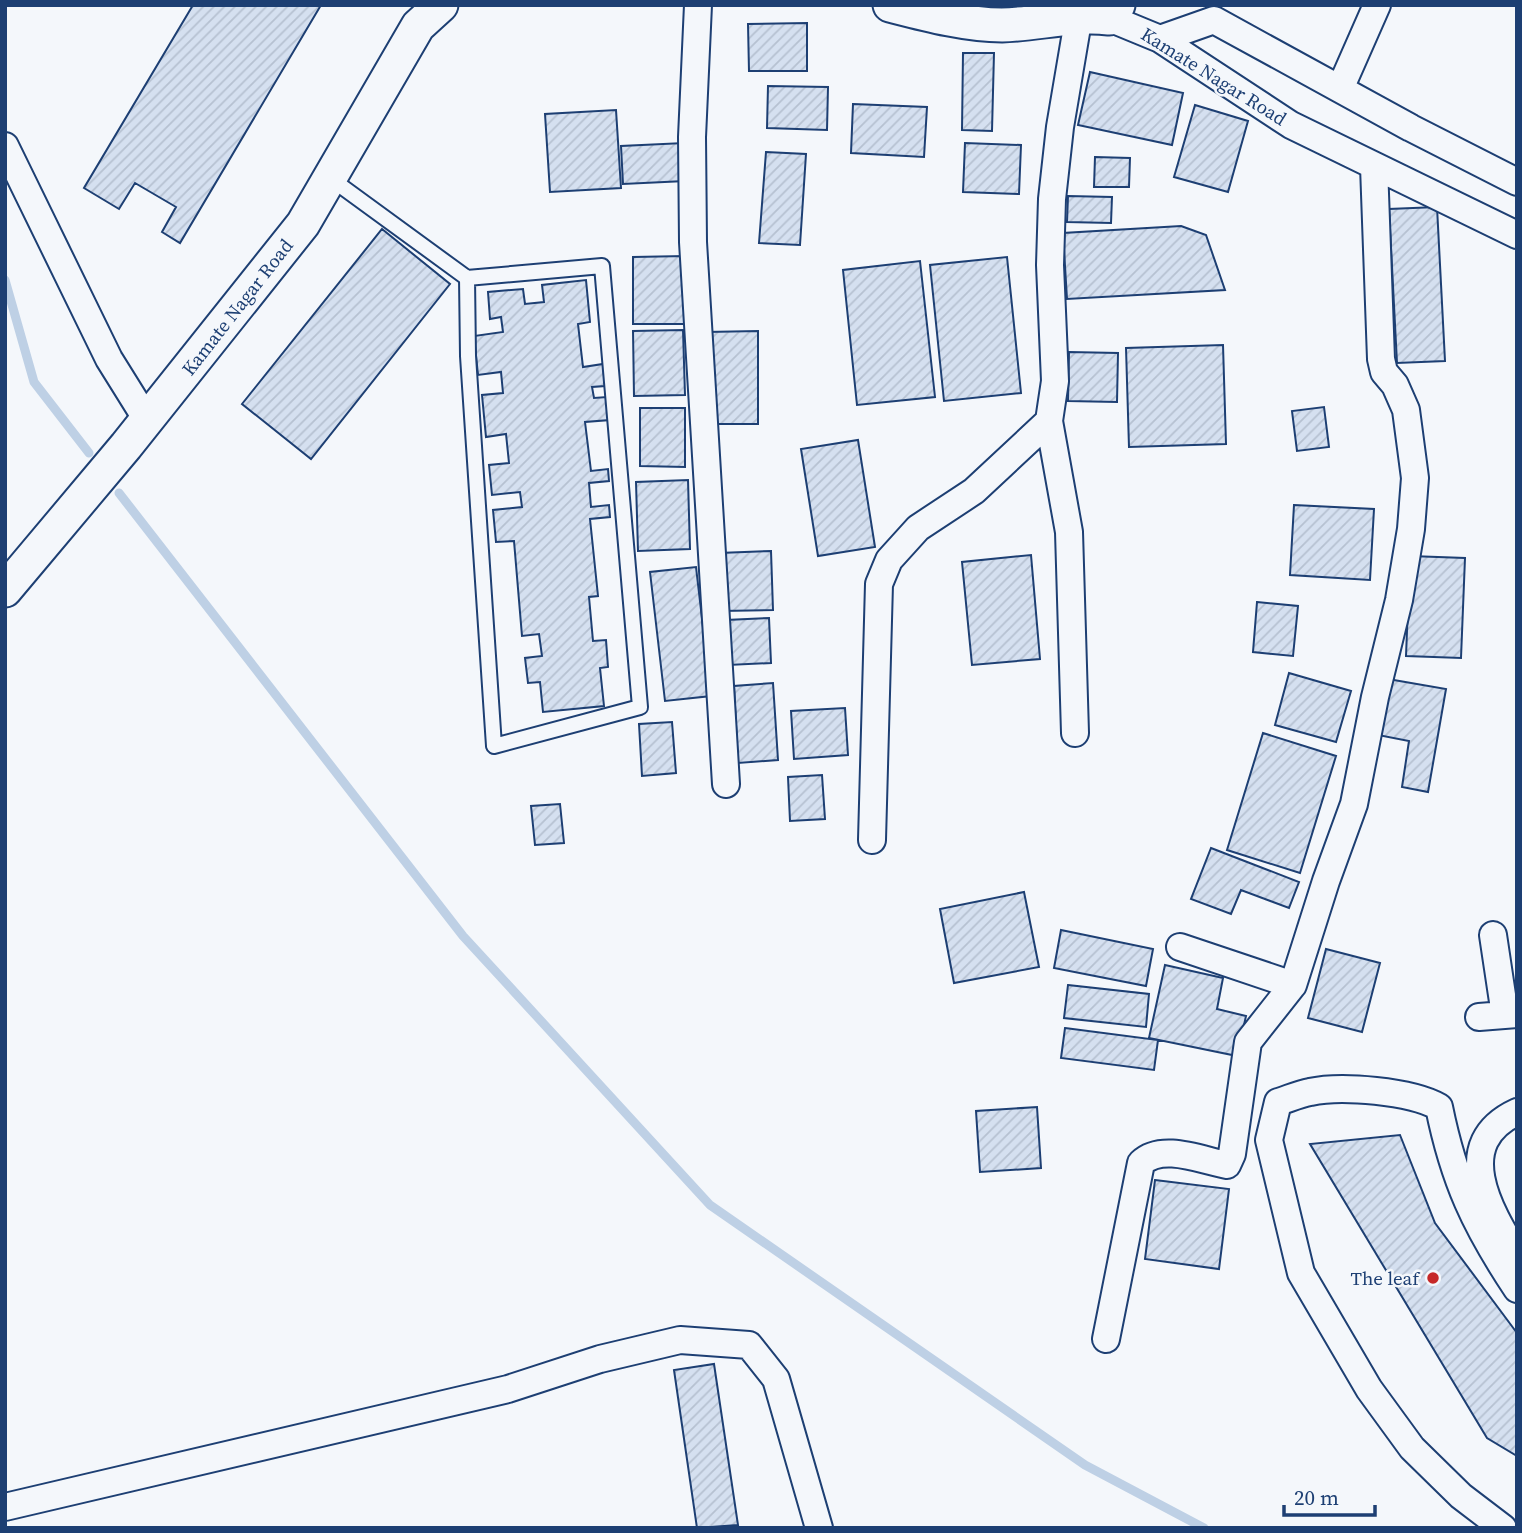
<svg xmlns="http://www.w3.org/2000/svg" width="1522" height="1533" font-family="'Source Serif 4',serif">
<style>
.lines{fill:none;stroke-linecap:round;stroke-linejoin:round}
.stream{stroke:#bed0e5;stroke-width:9}
.building{fill:url(#building-hatch);stroke:#1d3f73;stroke-width:2}
.service-casing{stroke:#1d3f73;stroke-width:18}
.minor-casing{stroke:#1d3f73;stroke-width:30}
.tertiary-casing{stroke:#1d3f73;stroke-width:37}
.service{stroke:#f4f7fb;stroke-width:14}
.minor{stroke:#f4f7fb;stroke-width:26}
.tertiary{stroke:#f4f7fb;stroke-width:33}
.poi-dot{fill:#c62828;stroke:#f4f7fb;stroke-width:2.5}
.labels{text-anchor:middle;stroke-width:5;stroke-linejoin:round;paint-order:stroke}
.street-label{font-size:19px;fill:#1d3f73;stroke:#f4f7fb}
.poi-label{font-size:19px;fill:#1d3f73;stroke:#f4f7fb;text-anchor:end}
</style>
<defs>
<pattern id="building-hatch" width="6" height="6" patternUnits="userSpaceOnUse" patternTransform="scale(1.75)"><rect width="6" height="6" fill="#d5e0f0"/><path d="M-1 1l2-2M0 6l6-6M5 7l2-2" fill="none" stroke="#b6c1d1"/></pattern>
</defs>
<rect width="100%" height="100%" fill="#f4f7fb"/>
<g class="lines">
<!-- stream -->
<path class="stream" d="M5,280L34,382L89,453
M119,493L463,936L710,1205L1085,1465L1204,1528"/>
</g>
<!-- building -->
<path class="building" d="M193,5H321L180,243L162,232L176,207L135,183L119,209L84,188Z
M807,23V71H749L748,24Z
M963,53H994L992,131L962,130Z
M1090,72L1183,93L1172,145L1078,125Z
M768,86L828,87L827,130L767,128Z
M853,104L927,107L924,157L851,153Z
M1195,105L1248,121L1228,192L1174,177Z
M616,110L621,188L550,192L545,114Z
M684,143L685,181L623,184L621,146Z
M965,143L1021,145L1019,194L963,192Z
M766,152L806,154L800,245L759,243Z
M1095,157L1130,158L1129,187H1094Z
M1068,196L1112,197L1111,223L1067,222Z
M1437,207L1445,361L1397,363L1389,209Z
M1181,226L1206,235L1225,290L1067,299L1063,233Z
M382,229L450,284L311,459L242,404Z
M685,256V324H633V257Z
M1007,257L1021,393L944,401L930,265Z
M920,261L935,397L857,405L843,270Z
M586,280L590,322L578,324L583,367L603,364L605,386L592,387L594,398L607,397L610,420L585,422L591,471L608,469L609,481L589,483L591,507L609,505L610,517L590,519L598,596L589,597L593,641L606,640L608,667L600,668L604,706L543,712L540,682L528,683L525,658L542,656L539,634L522,636L514,541L496,542L493,510L522,507L520,492L492,495L489,465L509,463L506,434L486,437L482,395L503,393L501,372L478,375L474,336L503,332L501,317L490,319L488,292L523,289L525,304L544,302L542,285Z
M683,330L685,395L634,396L633,331Z
M758,331V424H706V332Z
M1223,345L1226,444L1129,447L1126,348Z
M1069,352L1118,353L1117,402L1068,401Z
M1324,407L1329,447L1297,451L1292,411Z
M640,408H685V467L640,466Z
M858,440L875,547L818,556L801,449Z
M688,480L690,549L638,551L636,482Z
M1294,505L1374,509L1370,580L1290,575Z
M771,551L773,610L721,611L719,553Z
M1031,555L1040,659L972,665L962,562Z
M1410,556L1465,558L1461,658L1406,656Z
M696,567L711,696L665,701L650,572Z
M1257,602L1298,606L1293,656L1253,652Z
M769,618L771,663L728,665L726,620Z
M1289,673L1351,691L1336,742L1275,725Z
M1388,679L1446,689L1428,792L1402,787L1409,741L1378,735Z
M773,683L778,760L738,763L734,686Z
M845,708L848,755L794,759L791,711Z
M672,722L676,773L642,776L639,724Z
M1263,733L1336,756L1300,873L1227,850Z
M822,775L825,819L790,821L788,777Z
M560,804L564,843L535,845L531,806Z
M1211,848L1299,882L1289,908L1241,890L1231,914L1191,899Z
M1024,892L1039,967L954,983L940,909Z
M1061,930L1153,949L1146,986L1054,968Z
M1326,949L1380,963L1362,1032L1308,1018Z
M1165,965L1223,978L1217,1009L1246,1016L1237,1056L1149,1038Z
M1068,985L1149,994L1146,1027L1064,1018Z
M1065,1028L1158,1040L1154,1070L1061,1058Z
M1037,1107L1041,1168L980,1172L976,1111Z
M1400,1135L1435,1223L1517,1333V1456L1487,1438L1310,1144Z
M1155,1180L1229,1189L1219,1269L1145,1259Z
M714,1364L738,1525L697,1528L674,1370Z"/>
<g class="lines">
<!-- service casing -->
<g class="service-casing">
<path id="service" d="M330,178L467,278L602,266L640,707L494,746L468,356L467,278"/>
</g>
<!-- minor casing -->
<g class="minor-casing">
<path id="minor" d="M698,5L692,137L693,242L726,784
M1109,18L1160,39L1291,125L1517,235
M1160,39L1214,20L1411,128L1517,182
M1340,89L1377,5
M5,146L109,359L147,420
M1049,421L1069,532L1075,733
M872,840L879,584L889,560L918,528L974,491L1049,421L1055,381L1050,265L1052,199L1060,127L1079,15
M1493,935L1505,1015
M1180,947L1293,985
M1479,1017L1517,1014
M1517,1112C1450,1143 1489,1210 1517,1255
M1106,1339L1141,1163C1162,1143 1201,1160 1227,1165L1232,1154L1248,1042L1293,985L1326,881L1354,804L1375,697L1399,600L1411,529L1415,478L1406,410L1395,385L1384,372L1381,359L1374,166
M5,1507L508,1389L600,1359L680,1340L749,1345L776,1379L819,1528
M1503,1528L1461,1496L1412,1448L1369,1389L1301,1273L1269,1140L1278,1102C1288,1099 1299,1094 1310,1092C1341,1085 1411,1091 1439,1107C1454,1181 1475,1226 1517,1289"/>
</g>
<!-- tertiary casing -->
<g class="tertiary-casing">
<path id="tertiary" d="M890,5C925,14 966,25 1002,25C1039,24 1071,14 1109,18L1118,5
M5,590L126,446L303,224L418,26L441,5"/>
</g>
<!-- service -->
<use href="#service" class="service"/>
<!-- minor -->
<use href="#minor" class="minor"/>
<!-- tertiary -->
<use href="#tertiary" class="tertiary"/>
</g>
<!-- markers -->
<circle class="poi-dot" cx="1433" cy="1278" r="7"/>
<g class="labels">
<!-- street labels -->
<g class="street-label">
<text transform="translate(1214 76) rotate(32)" y="7">Kamate Nagar Road</text>
<text transform="translate(237 307) rotate(-52)" y="7">Kamate Nagar Road</text>
</g>
<!-- poi labels -->
<g class="poi-label">
<text x="1419" y="1285">The leaf</text>
</g>
</g>
<!-- border -->
<rect width="1522" height="1533" fill="none" stroke="#1d3f73" stroke-width="14"/>
<!-- scale -->
<path d="M1284 1505v10h91v-10" fill="none" stroke="#1d3f73" stroke-width="3.5"/>
<text x="1294" y="1505" font-size="21" fill="#1d3f73" stroke="#f4f7fb" stroke-width="5" paint-order="stroke">20 m</text>
</svg>
